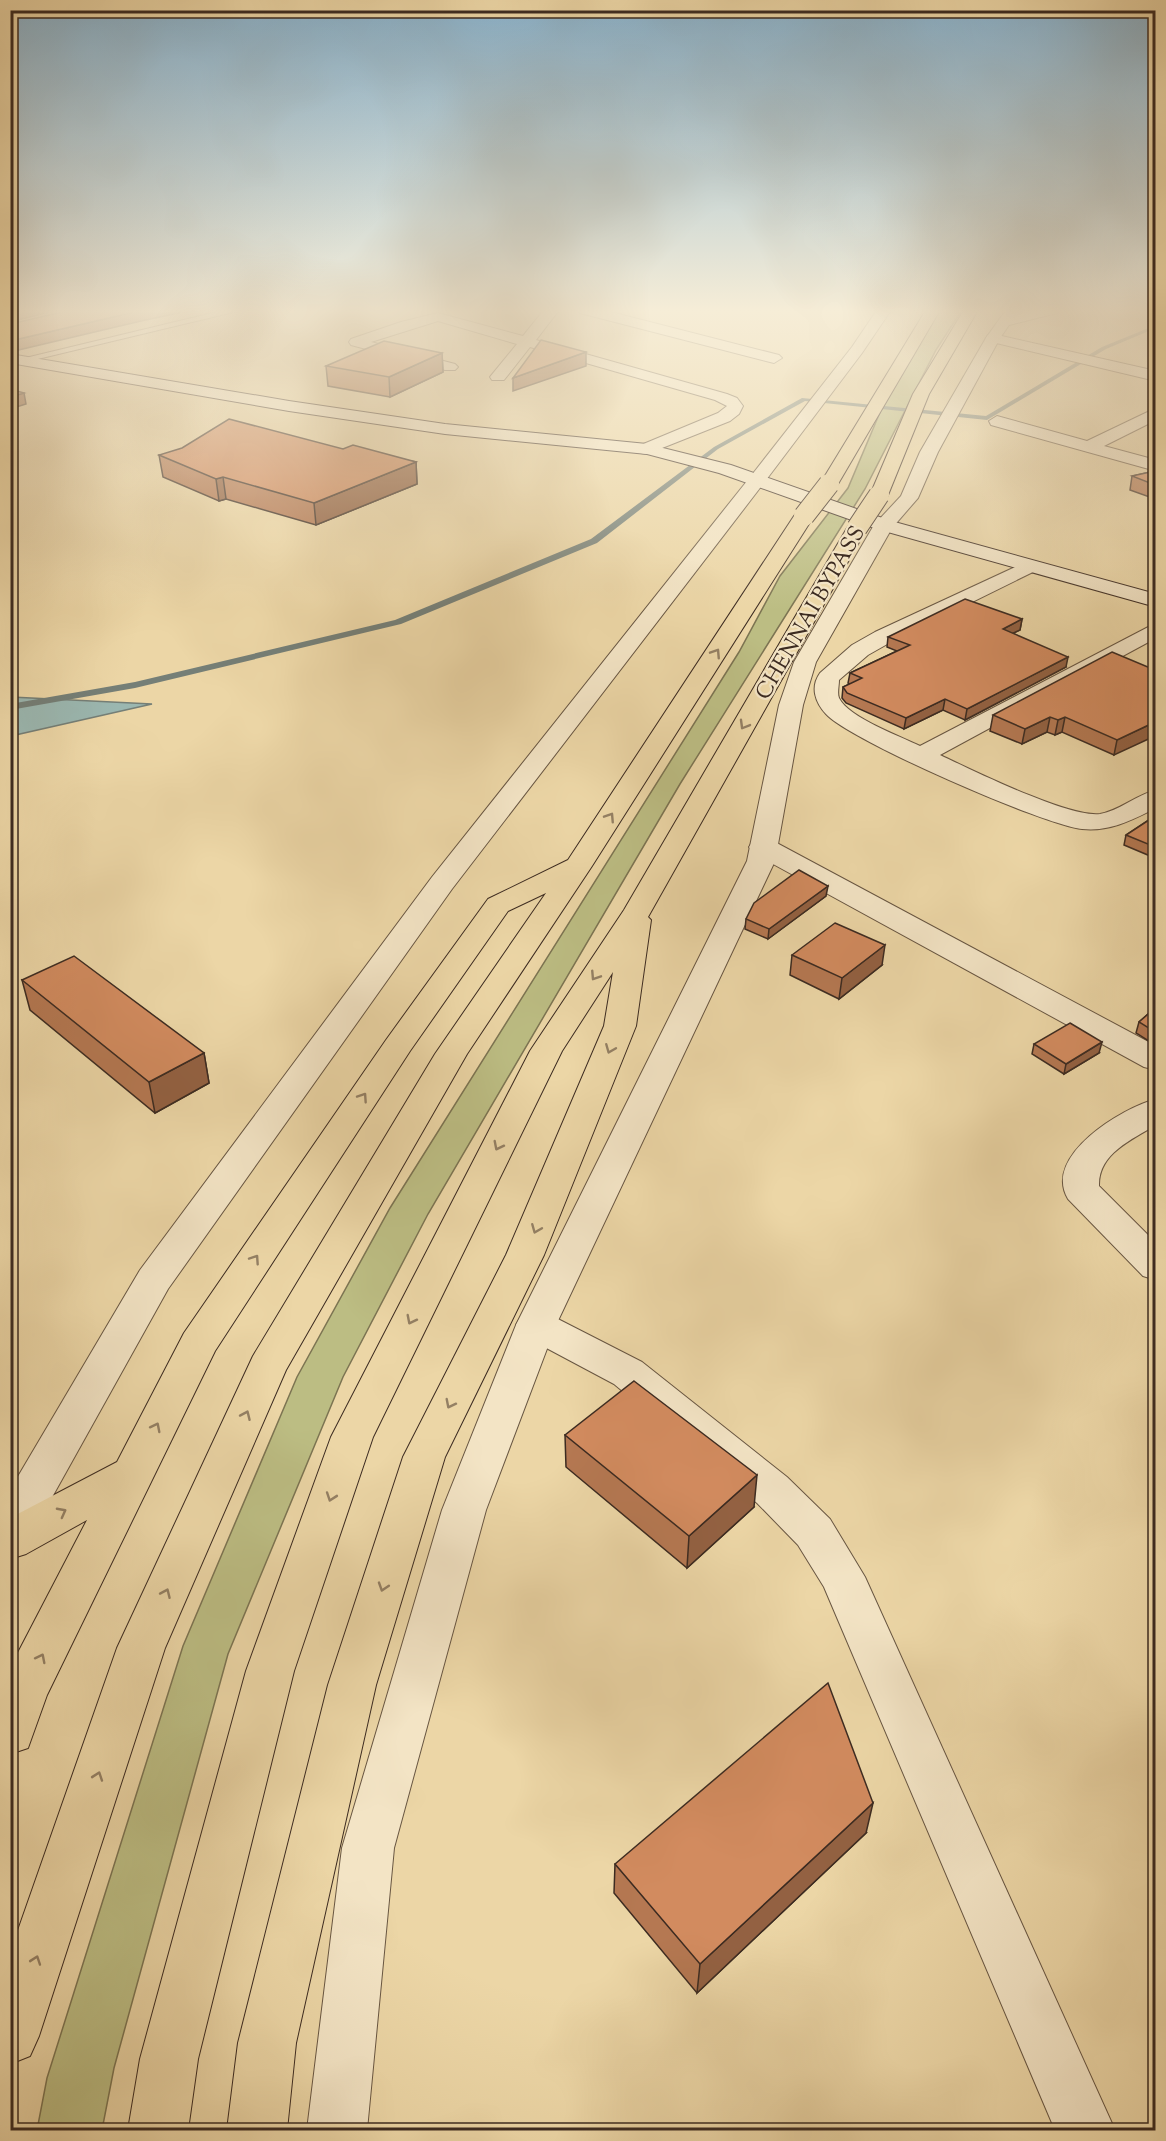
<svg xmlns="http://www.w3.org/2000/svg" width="1166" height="2141" font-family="'Sorts Mill Goudy',serif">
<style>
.green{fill:#bcbd83;stroke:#7c7452;stroke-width:1.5}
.water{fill:#9bb7b0;stroke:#757f77;stroke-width:1.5}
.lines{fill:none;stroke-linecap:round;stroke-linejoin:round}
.stream{fill:#757f77;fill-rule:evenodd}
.service-casing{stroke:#685642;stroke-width:2}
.minor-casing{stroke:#685642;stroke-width:2}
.tertiary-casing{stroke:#685642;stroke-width:2}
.secondary-casing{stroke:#3c2b21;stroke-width:2}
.trunk-casing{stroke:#3c2b21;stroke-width:2}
.service{fill:#f3e4c5;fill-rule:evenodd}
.minor{fill:#f3e4c5;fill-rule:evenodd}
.tertiary{fill:#f3e4c5;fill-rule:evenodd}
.secondary{fill:#f3e4c5;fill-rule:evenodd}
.trunk{fill:#ecd6a6;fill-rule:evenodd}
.trunk-bridge-casing{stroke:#3c2b21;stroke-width:22;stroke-linecap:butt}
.trunk-bridge{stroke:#ecd6a6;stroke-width:20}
.wall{fill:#b57852;stroke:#3c2b21;stroke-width:1.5}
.shaded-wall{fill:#936142;stroke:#3c2b21;stroke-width:1.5}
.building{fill:#d28b5f;stroke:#3c2b21;stroke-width:1.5}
.oneway{stroke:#948064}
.labels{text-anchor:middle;stroke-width:4.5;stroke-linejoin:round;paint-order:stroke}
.far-street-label{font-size:22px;fill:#3c2b21;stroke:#f3e4c5}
</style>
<rect width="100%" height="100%" fill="#ecd6a6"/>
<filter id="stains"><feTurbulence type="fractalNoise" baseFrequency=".00333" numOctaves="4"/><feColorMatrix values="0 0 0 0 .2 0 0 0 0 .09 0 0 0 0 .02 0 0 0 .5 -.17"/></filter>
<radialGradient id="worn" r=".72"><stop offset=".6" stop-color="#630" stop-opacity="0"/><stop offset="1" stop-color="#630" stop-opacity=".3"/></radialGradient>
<!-- green -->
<path class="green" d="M939,310H962L936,350L865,489L680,784L428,1214L343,1377L228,1654L114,2068L102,2130H37L47,2078L183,1646L297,1377L390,1208L739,652L780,576L848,488L881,410Z"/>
<!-- water -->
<path class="water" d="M11,697L152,704L11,736Z"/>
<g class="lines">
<!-- stream -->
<path class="stream" d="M1156,325V328L1106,349L987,420L805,401L718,449L597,543L401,624L135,688L10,710V704L135,682L395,620L591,539L714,447L802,398L986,416L1102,347Z"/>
<!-- service casing -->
<g class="service-casing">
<path id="service" d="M225,310H242L21,363L17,360Z"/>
</g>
<!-- minor casing -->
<g class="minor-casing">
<path id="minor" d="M544,310H559L536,340L727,394L737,398L743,406L739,414L730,421L647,454L641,453L638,449L641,445L718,413L727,406L715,400L530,347L504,380H492L490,377L517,344L438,321L371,342L455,364L458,367L455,370H445L351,345L349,342L351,339L401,322L438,313L523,336Z
M578,310H603L779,355L782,358L774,363L580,313Z
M993,334L1156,371V381L988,341L986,338L988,335Z
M1156,408V420L1104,446L1156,460V471L991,425L989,421L997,416L1087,441Z
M1028,561L1035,563L1038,567L1035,571L891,642L868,655L839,680C839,686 837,693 839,698C849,718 900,736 920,746L1156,623V638L940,755C972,770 1069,818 1100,814C1119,811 1136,795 1156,790V808C1132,820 1110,832 1082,829C1046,826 849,740 826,714C815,702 810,687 820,673L852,645L875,632Z
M763,839L773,841L1156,1046V1070L1144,1067L753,853L749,847L753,841Z
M1156,1099V1125C1131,1140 1098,1154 1099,1186L1156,1243V1280L1143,1276L1068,1199C1042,1156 1122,1108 1156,1099Z
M536,1310L550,1315L642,1362L787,1477L830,1519L865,1577L1115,2130H1055L824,1587L798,1545L757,1503L614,1384L522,1335L516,1325L522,1315Z"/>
</g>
<!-- tertiary casing -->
<g class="tertiary-casing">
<path id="tertiary" d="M877,310H891L862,353L763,484L452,889L168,1289L26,1544L10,1550V1490L140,1270L432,877L751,476L852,347Z
M1006,310H1020L1017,315L1034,310H1059L1057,313L1009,325L1000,338L938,452L918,498L892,528L816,662L803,705L775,861L556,1325L486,1510L394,1848L367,2130H307L342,1848L442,1510L516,1325L747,861L779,705L794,662L874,525L901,496L920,452L986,338Z"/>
</g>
<!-- secondary casing -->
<g class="secondary-casing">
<path id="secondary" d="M10,354L289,401L445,424L647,444L731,465L891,521L1156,594V607L877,529L719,473L647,454L445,434L289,411L10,363Z"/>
</g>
<!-- trunk casing -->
<g class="trunk-casing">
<path id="trunk" d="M926,310H940L838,484L835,488H823L820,484Z
M964,310H978L929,394L888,495L886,499H872L870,495L913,394Z
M804,510L811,512L814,516L592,866L467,1054L286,1370L165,1648L39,2036L30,2056L10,2064V1953L117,1648L253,1356L435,1054L546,893L508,911L410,1051L215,1351L47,1695L28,1748L10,1754V1668L87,1520L26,1554L10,1559V1518L117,1462L184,1333L386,1040L488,899L568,860L794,516L797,512Z
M857,522L864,524L867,528L648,917L651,920L636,1026L544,1255L445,1457L376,1685L296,2043L287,2130H227L238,2043L328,1685L403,1457L506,1255L604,1026L613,972L562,1051L373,1437L294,1671L198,2059L188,2130H128L140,2059L246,1671L331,1437L530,1051L624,910L847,528L850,524Z"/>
</g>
<!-- service -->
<use href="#service" class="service"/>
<!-- minor -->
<use href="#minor" class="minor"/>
<!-- tertiary -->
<use href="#tertiary" class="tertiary"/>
<!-- secondary -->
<use href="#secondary" class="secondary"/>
<!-- trunk -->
<use href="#trunk" class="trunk"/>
<!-- trunk-bridge casing -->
<g class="trunk-bridge-casing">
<path id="trunk-bridge" d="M804,516L829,484
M857,528L879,495"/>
</g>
<!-- trunk-bridge -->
<use href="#trunk-bridge" class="trunk-bridge"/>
</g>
<!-- wall -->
<path class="wall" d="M442,353L443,372L390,397L328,386L326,366Z
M343,449L416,462L417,484L316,525L226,499L219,501L163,477L159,455Z
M1155,471V499L1130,490L1132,476Z
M1022,619L1020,630L1013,633L1066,667L965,720L943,710L904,729L846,703L842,698L843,687L850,684L848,683L850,673L897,651L887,647L888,637Z
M1155,670L1114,755L1062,732L1055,735L1047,732L1022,744L990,731L993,715Z
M1155,816V858L1124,845L1126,835Z
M826,896L768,939L745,929L746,919Z
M792,955L882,965L839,999L790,975Z
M22,980L204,1053L209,1083L155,1113L30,1010Z
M1155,1008V1045L1136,1033L1139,1022Z
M1034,1044L1099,1053L1064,1074L1032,1054Z
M565,1435L754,1507L687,1568L566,1467Z
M866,1833L697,1993L614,1893L615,1864Z"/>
<!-- shaded-wall -->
<path class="shaded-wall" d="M14,310H57L10,322V311Z
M143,310H192L141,321L10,352V341Z
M586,352V366L513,391V378Z
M442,353L443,372L390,397L389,377Z
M24,393L26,404L10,409V397Z
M416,462L417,484L316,525L314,503Z
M223,477L226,499L219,501L216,479Z
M1022,619L1020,630L1001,639L1003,629Z
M1068,657L1066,667L965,720L967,709Z
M945,699L943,710L904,729L906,718Z
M1050,717L1047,732L1022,744L1025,729Z
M1065,717L1062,732L1055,735L1058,720Z
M1155,722V736L1114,755L1117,740Z
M828,886L826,896L768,939L769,929Z
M885,945L882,965L839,999L842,978Z
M1102,1042L1099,1053L1064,1074L1066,1064Z
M204,1053L209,1083L155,1113L149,1082Z
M10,1069L16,1087L10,1090Z
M757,1475L754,1507L687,1568L689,1536Z
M873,1803L866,1833L697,1993L700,1964Z"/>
<!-- building -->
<path class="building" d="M71,310H143L10,341V324Z
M541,340L586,352L513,378Z
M384,341L442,353L389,377L326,366Z
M10,389L24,393L10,397Z
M229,419L343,449L353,445L416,462L314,503L223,477L216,479L159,455L182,448Z
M1155,471V485L1132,476Z
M965,599L1022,619L1003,629L1068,657L967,709L945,699L906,718L847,693L843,687L862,678L850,673L910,645L888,637Z
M1112,652L1155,670V722L1117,740L1065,717L1058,720L1050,717L1025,729L993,715Z
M1155,816V847L1126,835Z
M799,870L828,886L769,929L746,919L754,903Z
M835,923L885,945L842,978L792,955Z
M74,956L204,1053L149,1082L22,980Z
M1155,1008V1032L1139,1022Z
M1070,1023L1102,1042L1066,1064L1034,1044Z
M634,1381L757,1475L689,1536L565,1435Z
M828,1683L873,1803L700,1964L615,1864Z"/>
<!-- one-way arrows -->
<defs><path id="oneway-chevron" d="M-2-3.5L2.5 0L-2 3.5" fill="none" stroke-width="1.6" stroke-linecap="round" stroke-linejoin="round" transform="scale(1.5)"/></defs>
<g class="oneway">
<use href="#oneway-chevron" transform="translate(716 653) rotate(-57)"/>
<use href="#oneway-chevron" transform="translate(744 725) rotate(120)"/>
<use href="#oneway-chevron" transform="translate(610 817) rotate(-57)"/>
<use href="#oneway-chevron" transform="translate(595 976) rotate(123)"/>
<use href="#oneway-chevron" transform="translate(610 1049) rotate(112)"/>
<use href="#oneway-chevron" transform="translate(363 1097) rotate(-56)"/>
<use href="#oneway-chevron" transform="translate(498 1146) rotate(117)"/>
<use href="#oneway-chevron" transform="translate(536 1229) rotate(112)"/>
<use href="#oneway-chevron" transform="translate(255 1259) rotate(-56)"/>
<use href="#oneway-chevron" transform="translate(411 1320) rotate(117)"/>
<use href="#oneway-chevron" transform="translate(450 1404) rotate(117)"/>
<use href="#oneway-chevron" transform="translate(246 1415) rotate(-66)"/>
<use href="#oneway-chevron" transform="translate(156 1427) rotate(-63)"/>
<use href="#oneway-chevron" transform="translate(331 1497) rotate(109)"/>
<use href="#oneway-chevron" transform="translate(62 1512) rotate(-28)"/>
<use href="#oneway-chevron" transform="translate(383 1587) rotate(108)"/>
<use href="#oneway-chevron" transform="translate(166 1593) rotate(-66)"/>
<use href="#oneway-chevron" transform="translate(41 1658) rotate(-63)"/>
<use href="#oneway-chevron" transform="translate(98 1776) rotate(-71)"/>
<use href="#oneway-chevron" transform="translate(36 1960) rotate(-71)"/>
</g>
<!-- sky -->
<linearGradient id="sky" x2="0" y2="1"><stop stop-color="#89b5d2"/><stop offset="0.51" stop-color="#f6edd7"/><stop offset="1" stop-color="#f6edd7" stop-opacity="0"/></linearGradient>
<rect width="1166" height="610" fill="url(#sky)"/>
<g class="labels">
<!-- far-street labels -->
<g class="far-street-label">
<text transform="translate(809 612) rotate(-60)" y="8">CHENNAI BYPASS</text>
</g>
</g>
<!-- margin -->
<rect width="1166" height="2141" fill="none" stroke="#ecd6a6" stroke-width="36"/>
<rect x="12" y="12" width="1142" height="2117" fill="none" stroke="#3c2b21" stroke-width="3"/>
<rect x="18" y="18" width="1130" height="2105" fill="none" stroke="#3c2b21" stroke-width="1.5"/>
<rect width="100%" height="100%" filter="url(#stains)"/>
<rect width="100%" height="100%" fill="url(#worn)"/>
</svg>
